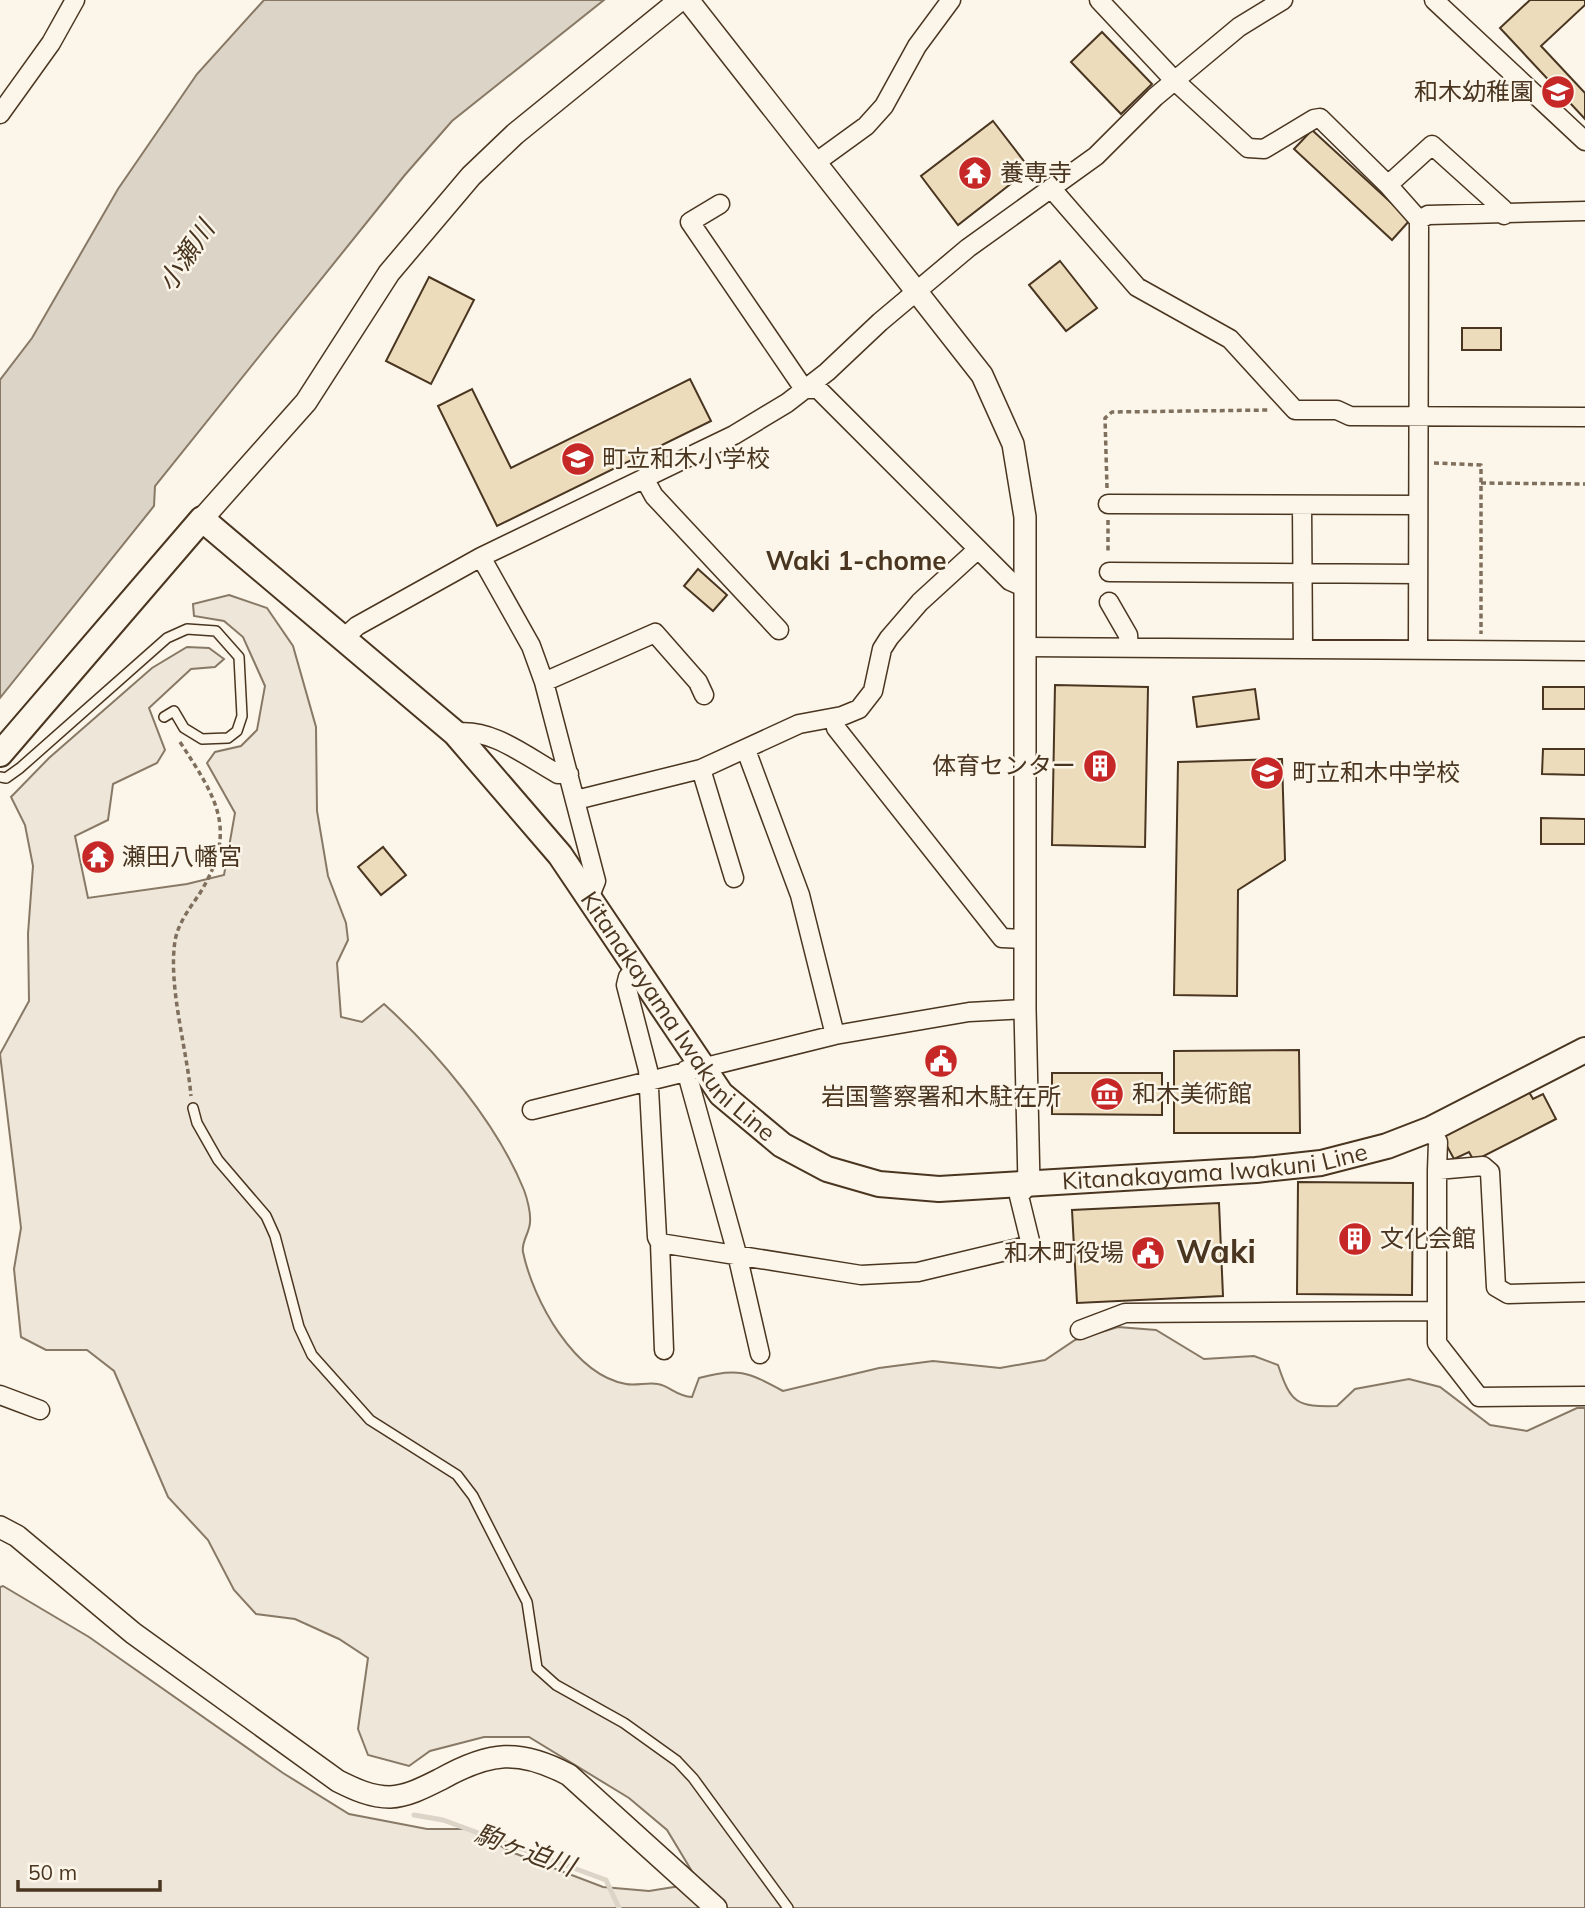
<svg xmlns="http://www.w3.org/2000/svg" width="1585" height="1908" font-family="Mulish,'Noto Sans JP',sans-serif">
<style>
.green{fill:#ede6d9;stroke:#887966;stroke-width:2}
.water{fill:#dcd4c6;stroke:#887966;stroke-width:2}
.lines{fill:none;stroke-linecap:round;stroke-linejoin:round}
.stream{stroke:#dcd4c6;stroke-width:5}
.building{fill:#ecdcbc;stroke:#4a3520;stroke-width:2}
.service-casing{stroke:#4a3520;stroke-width:12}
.minor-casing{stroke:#4a3520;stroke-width:21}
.tertiary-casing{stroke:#4a3520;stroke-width:24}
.secondary-casing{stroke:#4a3520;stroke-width:28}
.path{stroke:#7f6f5c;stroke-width:3.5;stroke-dasharray:5 3.5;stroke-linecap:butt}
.service{stroke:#fbf6e9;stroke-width:9}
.minor{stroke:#fbf6e9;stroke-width:18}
.tertiary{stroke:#fbf6e9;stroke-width:21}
.secondary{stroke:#fbf6e9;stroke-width:24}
.labels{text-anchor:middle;stroke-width:5;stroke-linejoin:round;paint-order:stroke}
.poi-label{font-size:24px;fill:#4a3520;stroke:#fbf6e9;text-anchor:start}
.street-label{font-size:24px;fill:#4a3520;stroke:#fbf6e9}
.water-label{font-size:26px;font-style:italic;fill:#4a3520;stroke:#fbf6e9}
.neighbourhood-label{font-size:26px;font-weight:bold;fill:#4a3520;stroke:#fbf6e9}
.district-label{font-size:32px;font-weight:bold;fill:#4a3520;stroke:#fbf6e9}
</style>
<rect width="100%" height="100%" fill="#fbf6e9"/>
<!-- green -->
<path class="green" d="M229,595L267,608L293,646L316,727L317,811L328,876L346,923L348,940L337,963L341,1017L362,1022L384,1004C437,1052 497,1123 524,1190C527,1198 531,1213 530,1222C530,1232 521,1242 523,1252C533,1300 574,1375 626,1384C636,1386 648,1382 658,1384C670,1386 676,1396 692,1397L699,1378C737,1367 748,1372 783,1391L879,1368L933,1361L1000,1368L1045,1360L1075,1340L1118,1327L1156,1330L1204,1359L1254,1356L1278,1365C1291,1404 1297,1407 1337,1406L1355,1389L1409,1379L1440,1387L1490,1425L1527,1431L1577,1408H1585V1908H0V1587L3,1586L89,1637L283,1773L349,1814L427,1829H468L514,1853L603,1887L649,1891L699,1883L667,1830L629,1798L529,1737H484L430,1751L409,1766L368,1755L358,1729L368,1658L339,1639L295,1619L256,1614L234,1590L208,1540L168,1497L114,1371L87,1350H46L21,1337L14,1269L21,1228L0,1054L29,1001L28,934L33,866L25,825L11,797L49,758L152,668L187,647L209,648L224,659L215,667L191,669L149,708L165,750L157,763L113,784L108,820L75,836L88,898L187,884L224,875L235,813L207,763L215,752L241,746L257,730L265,686L243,637L224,621L194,616L193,604Z"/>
<!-- water -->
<path class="water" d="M264,0H604L452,121L404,176L155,486L154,506L0,698V380L32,338L118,189L197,74Z"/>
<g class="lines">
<!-- stream -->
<path class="stream" d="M414,1815L443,1820L606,1880L619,1908"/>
</g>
<!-- building -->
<path class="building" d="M1530,0H1585V5L1541,46L1585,93V119L1500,28Z
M1102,32L1152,84L1121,114L1071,62Z
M993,121L1030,169L958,225L921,176Z
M1312,130L1410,220L1392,240L1294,149Z
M1060,261L1097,308L1066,331L1029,285Z
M429,277L474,300L431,384L386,361Z
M1462,328H1501V350H1462Z
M690,379L711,421L497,526L438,406L472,389L511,468Z
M698,569L727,595L713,611L684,586Z
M1055,685L1148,687L1145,847L1052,845Z
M1543,687H1585V709H1543Z
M1255,689L1259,719L1197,727L1193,697Z
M1543,749H1585V775L1542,774Z
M1282,759L1285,860L1238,890L1237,996L1174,995L1178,762Z
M1541,818L1585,819V844H1541Z
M383,847L406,875L381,895L358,867Z
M1299,1050L1300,1133H1174V1051Z
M1052,1073H1162V1115L1052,1114Z
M1529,1092L1533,1099L1543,1094L1556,1119L1474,1161L1469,1152L1454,1159L1442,1137Z
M1298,1182L1413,1183L1412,1295L1297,1294Z
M1219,1203L1223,1296L1077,1303L1072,1210Z"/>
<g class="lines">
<!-- service casing -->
<g class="service-casing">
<path id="service" d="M0,777L6,778L20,768L167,638L187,629L216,631L239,657L242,716L237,731L228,738L202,739L184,728L174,711L164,717
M193,1108L197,1123L218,1160L266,1216L275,1236L299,1327L312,1355L370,1420L457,1475L473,1496L527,1602L537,1668L556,1685L624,1723L677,1761L693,1778L788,1908"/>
</g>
<!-- minor casing -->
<g class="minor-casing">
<path id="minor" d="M1099,0L1174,80L1248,148L1264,149L1314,119L1320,118L1388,185
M1434,0L1585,141
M0,114L51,43L75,0
M815,163L866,126L884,106L917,46L951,0
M1051,188L1137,287L1230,339L1295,410H1337L1350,416L1585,417
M720,204L690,222L804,389H818L1010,581L1026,588
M1419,220L1388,185L1432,145L1503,209L1504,215
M644,478L654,496L779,630
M1108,504L1418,505
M1302,505L1303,649
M481,557L531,646L544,682L596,881L590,896
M1109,572L1418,574
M1109,602L1128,635L1129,648
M345,637L357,626L481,557L734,435L787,403L827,372L880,322L968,248L1096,156L1155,97L1239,27L1283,0
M1027,647L1585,651
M1418,649L1419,220L1428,215L1585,211
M544,682L655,633L698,682L704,695
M834,718L836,728L1002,938L1025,939
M455,733C491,727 527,757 558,774H569
M746,750L800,895L835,1035
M701,769L734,878
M576,800L701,769L799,724L842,716L859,709L873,691L882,649L889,638L920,602L978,549
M637,967L628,977L626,985L648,1070L657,1237L660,1243L861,1275L918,1272L1031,1245L1019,1196L1029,1184
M686,1070L737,1254L760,1354
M532,1110L835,1035L969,1012L1025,1009
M1431,1129L1438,1142L1437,1170L1483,1166L1490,1172L1496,1287L1508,1294L1585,1292
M1437,1170V1343L1479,1397L1585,1396
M660,1243L664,1350
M1080,1330L1125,1313L1437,1311
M0,1395L40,1410"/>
</g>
<!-- tertiary casing -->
<g class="tertiary-casing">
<path id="tertiary" d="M688,0L982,375L1013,444L1025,517V1009L1029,1184
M202,519L306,402L389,273L471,176L515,134L680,0
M0,1527L17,1536L133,1633L338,1781C354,1789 371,1797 390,1797C408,1796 425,1787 441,1779C489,1752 519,1748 569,1775L716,1908"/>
</g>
<!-- secondary casing -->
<g class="secondary-casing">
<g id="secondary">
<path id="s1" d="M0,754L202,519L455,733L560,855L721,1094L782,1145L827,1169L879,1184L939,1189L1256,1170L1321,1163L1387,1146L1431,1129L1585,1050"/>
</g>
</g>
<!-- path -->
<path class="path" d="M1434,463L1481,465V634
M1481,483L1585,484
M1107,488L1105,418L1112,412L1270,410
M1108,520V554
M180,742C216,798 239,829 200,893C190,908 178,923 175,941C168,987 187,1049 191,1096"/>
<!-- service -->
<use href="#service" class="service"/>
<!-- minor -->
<use href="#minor" class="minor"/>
<!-- tertiary -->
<use href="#tertiary" class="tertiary"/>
<!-- secondary -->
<use href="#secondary" class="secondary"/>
</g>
<!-- icons -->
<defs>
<g id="school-disc" transform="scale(1.75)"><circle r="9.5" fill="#c62828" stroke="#fbf6e9"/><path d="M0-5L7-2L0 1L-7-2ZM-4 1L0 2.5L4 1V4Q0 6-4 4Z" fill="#fff"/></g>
<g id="temple-disc" transform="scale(1.75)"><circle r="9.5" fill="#c62828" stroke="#fbf6e9"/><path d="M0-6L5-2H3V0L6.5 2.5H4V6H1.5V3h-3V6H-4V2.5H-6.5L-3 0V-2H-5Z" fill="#fff"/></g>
<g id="building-disc" transform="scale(1.75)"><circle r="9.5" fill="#c62828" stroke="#fbf6e9"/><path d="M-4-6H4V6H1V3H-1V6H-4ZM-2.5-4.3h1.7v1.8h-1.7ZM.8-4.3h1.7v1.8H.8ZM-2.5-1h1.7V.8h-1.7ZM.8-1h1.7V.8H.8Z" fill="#fff"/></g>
<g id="civic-disc" transform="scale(1.75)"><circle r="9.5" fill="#c62828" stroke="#fbf6e9"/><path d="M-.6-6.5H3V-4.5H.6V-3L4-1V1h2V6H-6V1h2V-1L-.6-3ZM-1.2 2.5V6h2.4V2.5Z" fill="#fff"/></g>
<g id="museum-disc" transform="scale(1.75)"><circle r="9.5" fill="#c62828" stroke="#fbf6e9"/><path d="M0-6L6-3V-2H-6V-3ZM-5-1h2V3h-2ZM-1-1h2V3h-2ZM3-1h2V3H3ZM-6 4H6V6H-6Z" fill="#fff"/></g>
</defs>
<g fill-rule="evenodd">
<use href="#school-disc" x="1558" y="92"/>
<use href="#temple-disc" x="975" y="173"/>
<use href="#school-disc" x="578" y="459"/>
<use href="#building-disc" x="1100" y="766"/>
<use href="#school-disc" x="1267" y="773"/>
<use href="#temple-disc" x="98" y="857"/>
<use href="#civic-disc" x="941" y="1061"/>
<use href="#museum-disc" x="1107" y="1094"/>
<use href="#building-disc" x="1355" y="1239"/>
<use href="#civic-disc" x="1148" y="1253"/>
</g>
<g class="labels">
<!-- poi labels -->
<g class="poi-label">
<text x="1534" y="100" text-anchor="end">和木幼稚園</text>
<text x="1000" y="181">養専寺</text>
<text x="602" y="467">町立和木小学校</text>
<text x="1076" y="774" text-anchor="end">体育センター</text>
<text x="1292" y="781">町立和木中学校</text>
<text x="122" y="865">瀬田八幡宮</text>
<text x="1132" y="1102">和木美術館</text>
<text x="941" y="1105" text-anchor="middle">岩国警察署和木駐在所</text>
<text x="1380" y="1247">文化会館</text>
<text x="1124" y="1261" text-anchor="end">和木町役場</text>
</g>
<!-- street labels -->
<g class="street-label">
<text dy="8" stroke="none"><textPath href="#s1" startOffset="1003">Kitanakayama Iwakuni Line</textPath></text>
<text dy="8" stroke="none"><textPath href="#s1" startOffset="1612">Kitanakayama Iwakuni Line</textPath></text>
</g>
<!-- water labels -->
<g class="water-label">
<text transform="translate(186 256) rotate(-56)" y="9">小瀬川</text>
<text transform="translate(525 1850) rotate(20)" y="9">駒ヶ迫川</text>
</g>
<!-- neighbourhood labels -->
<g class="neighbourhood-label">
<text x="856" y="570">Waki 1-chome</text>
</g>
<!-- district labels -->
<g class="district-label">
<text x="1216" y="1263">Waki</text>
</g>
</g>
<!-- scale -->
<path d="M18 1880v10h142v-10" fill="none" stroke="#4a3520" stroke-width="3.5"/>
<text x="28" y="1880" font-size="21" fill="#4a3520" stroke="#fbf6e9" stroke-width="5" paint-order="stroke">50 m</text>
</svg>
